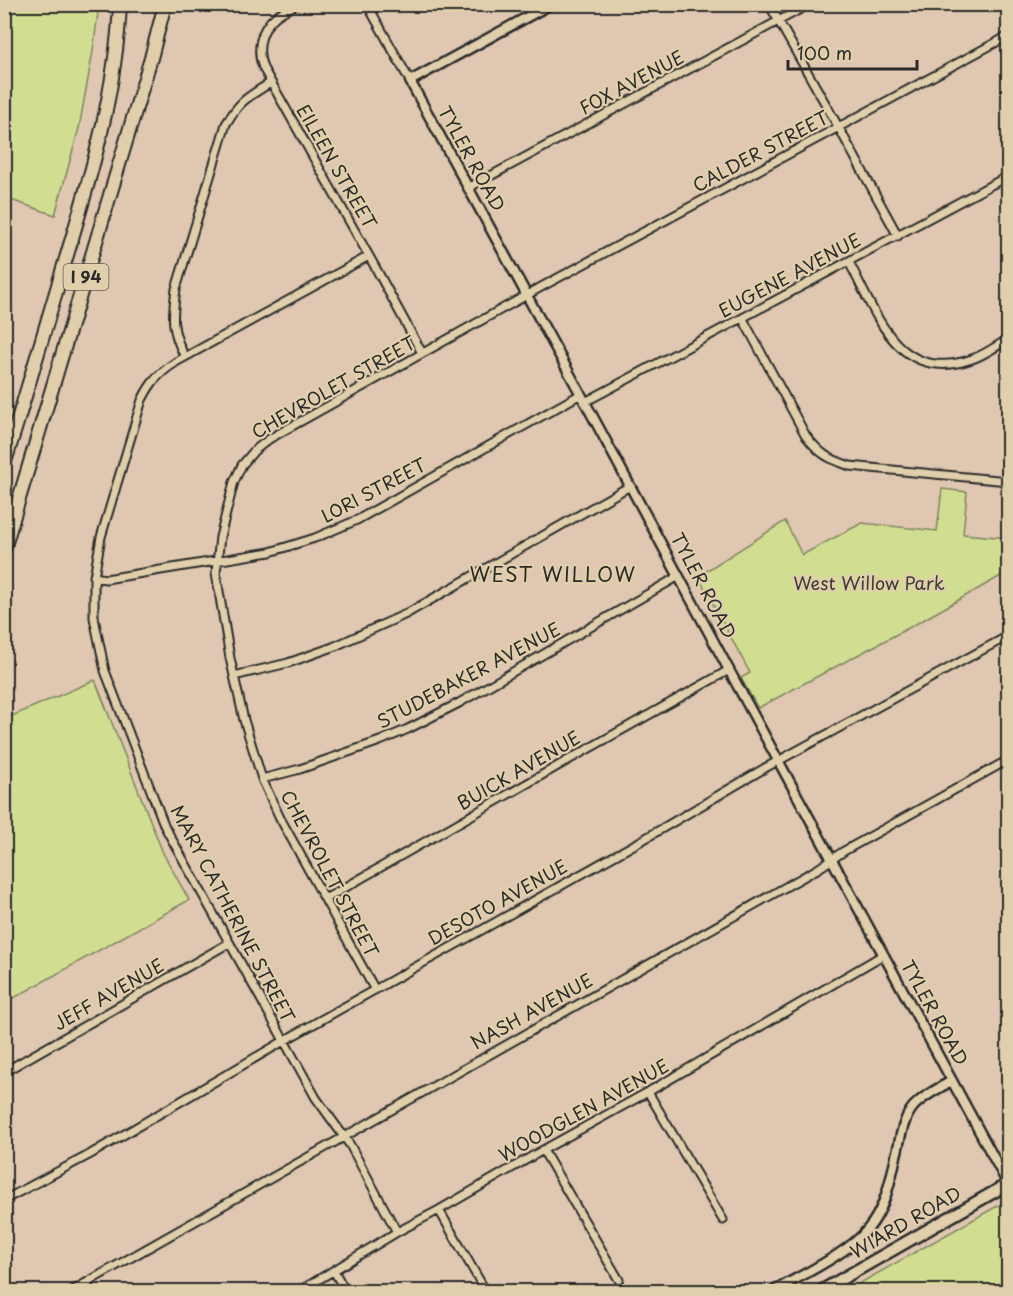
<svg xmlns="http://www.w3.org/2000/svg" width="1013" height="1296" font-family="'Playpen Sans',sans-serif">
<style>
.green{fill:#d1de91;stroke:#7e845e;stroke-width:1.5}
.lines{fill:none;stroke-linecap:round;stroke-linejoin:round}
.minor-casing{stroke:#2b2b2b;stroke-width:11}
.tertiary-casing{stroke:#2b2b2b;stroke-width:13}
.primary-casing{stroke:#2b2b2b;stroke-width:15}
.motorway-casing{stroke:#2b2b2b;stroke-width:16}
.minor{stroke:#e1cfac;stroke-width:7}
.tertiary{stroke:#e1cfac;stroke-width:8}
.primary{stroke:#e1cfac;stroke-width:10}
.motorway{stroke:#e1cfac;stroke-width:12}
.labels{text-anchor:middle;stroke-width:4.5;stroke-linejoin:round;paint-order:stroke}
.shield{fill:#e1cfac;stroke:#625c52;stroke-width:1.5}
.shield-label{font-size:16px;font-weight:bold;fill:#2b2b2b}
.street-label{font-size:18px;fill:#2b2b2b;stroke:#e1cfac}
.park-label{font-size:18px;fill:#3c3d35;stroke:#e1cfac}
.neighbourhood-label{font-size:20px;letter-spacing:1.5px;fill:#2b2b2b;stroke:#e1cfac}
</style>
<rect width="100%" height="100%" fill="#dfc7b1"/>
<filter id="ink" filterUnits="userSpaceOnUse"><feTurbulence type="fractalNoise" baseFrequency=".0167" numOctaves="2"/><feDisplacementMap in="SourceGraphic" scale="12" xChannelSelector="R" yChannelSelector="G"/><feConvolveMatrix kernelMatrix="1 2 1 2 8 2 1 2 1" color-interpolation-filters="sRGB"/></filter>
<g filter="url(#ink)">
<!-- green -->
<path class="green" d="M5,4L99,5L93,51L79,128L55,215L5,198Z
M942,489L967,492L963,534L1008,538V572L914,625L758,708L741,678L750,673L698,576L785,521L802,555L862,523L937,531Z
M95,680L163,853L189,900L5,1003V719Z
M1008,1200V1291H846Z"/>
<g class="lines">
<!-- minor casing -->
<g class="minor-casing">
<path id="minor" d="M297,4C290,8 282,11 276,16C260,29 256,50 263,68L374,265L422,353
M367,4L410,81
M769,4L839,128L898,236
M468,188L810,4
M369,256L176,362C158,374 151,382 142,400L101,537L94,577V618L105,671L165,827L316,1098L350,1145L397,1232
M849,262C876,313 898,385 972,359C984,355 997,346 1008,339
M743,319L806,436C821,455 827,458 850,466L1008,481
M185,357C171,330 172,318 176,289L226,124C240,100 248,97 270,83
M585,402L1008,176
M94,577L106,579L270,552L315,538L357,520L581,394
M234,676L288,663L333,647L406,614L630,486
M262,779L300,769L380,741L408,729L459,703L679,576
M325,899L563,763L729,670
M375,990L280,818L262,779L244,720L230,658L216,573L220,537L234,482L242,465L254,451L269,439L543,286L1008,36
M4,1072L229,943
M648,1092L723,1220
M543,1150L619,1280
M4,1200L89,1155L294,1035L646,838L765,768L1008,636
M439,1210L486,1292
M334,1271L346,1292
M86,1283L91,1292
M70,1292L819,868L844,851L1008,760
M298,1292L397,1232L439,1210L543,1150L648,1092L883,955"/>
</g>
<!-- tertiary casing -->
<g class="tertiary-casing">
<path id="tertiary" d="M551,4L410,81L585,402L729,670L1008,1184
M772,1292C800,1276 849,1253 868,1229C887,1206 891,1176 898,1148C901,1134 904,1117 914,1106C925,1095 939,1088 952,1081"/>
</g>
<!-- primary casing -->
<g class="primary-casing">
<path id="primary" d="M819,1292L1008,1184"/>
</g>
<!-- motorway casing -->
<g class="motorway-casing">
<path id="motorway" d="M4,465C26,395 46,325 67,255C92,172 116,91 120,4
M4,549L151,58L165,4"/>
</g>
<!-- minor -->
<use href="#minor" class="minor"/>
<!-- tertiary -->
<use href="#tertiary" class="tertiary"/>
<!-- primary -->
<use href="#primary" class="primary"/>
<!-- motorway -->
<use href="#motorway" class="motorway"/>
</g>
</g>
<g class="labels">
<!-- shield labels -->
<rect class="shield" x="63.5" y="264" width="45" height="26" rx="4.5"/>
<g class="shield-label">
<text x="86" y="283">I 94</text>
</g>
<!-- street labels -->
<g class="street-label">
<text transform="translate(632 83) rotate(-28)" y="6">FOX AVENUE</text>
<text transform="translate(761 152) rotate(-28)" y="6">CALDER STREET</text>
<text transform="translate(471 159) rotate(61)" y="6">TYLER ROAD</text>
<text transform="translate(336 167) rotate(60)" y="6">EILEEN STREET</text>
<text transform="translate(790 276) rotate(-28)" y="6">EUGENE AVENUE</text>
<text transform="translate(334 388) rotate(-30)" y="6">CHEVROLET STREET</text>
<text transform="translate(374 491) rotate(-28)" y="6">LORI STREET</text>
<text transform="translate(703 586) rotate(62)" y="6">TYLER ROAD</text>
<text transform="translate(469 676) rotate(-28)" y="6">STUDEBAKER AVENUE</text>
<text transform="translate(519 771) rotate(-30)" y="6">BUICK AVENUE</text>
<text transform="translate(329 874) rotate(62)" y="6">CHEVROLET STREET</text>
<text transform="translate(498 903) rotate(-29)" y="6">DESOTO AVENUE</text>
<text transform="translate(232 914) rotate(62)" y="6">MARY CATHERINE STREET</text>
<text transform="translate(109 995) rotate(-30)" y="6">JEFF AVENUE</text>
<text transform="translate(532 1012) rotate(-29)" y="6">NASH AVENUE</text>
<text transform="translate(934 1013) rotate(61)" y="6">TYLER ROAD</text>
<text transform="translate(584 1111) rotate(-29)" y="6">WOODGLEN AVENUE</text>
<text transform="translate(906 1223) rotate(-30)" y="6">WIARD ROAD</text>
</g>
<!-- park labels -->
<g class="park-label">
<text x="869" y="590">West Willow Park</text>
</g>
<!-- neighbourhood labels -->
<g class="neighbourhood-label">
<text x="553" y="582">WEST WILLOW</text>
</g>
</g>
<!-- margin -->
<rect width="1013" height="1296" fill="none" stroke="#e1cfac" stroke-width="24"/>
<rect x="12" y="12" width="989" height="1272" fill="none" stroke="#2b2b2b" stroke-width="2" filter="url(#ink)"/>
<!-- scale -->
<path d="M788 60v9h129v-9" fill="none" stroke="#2b2b2b" stroke-width="3"/>
<text x="797" y="60" font-size="18" fill="#2b2b2b" stroke="#e1cfac" stroke-width="4.5" paint-order="stroke">100 m</text>
</svg>
